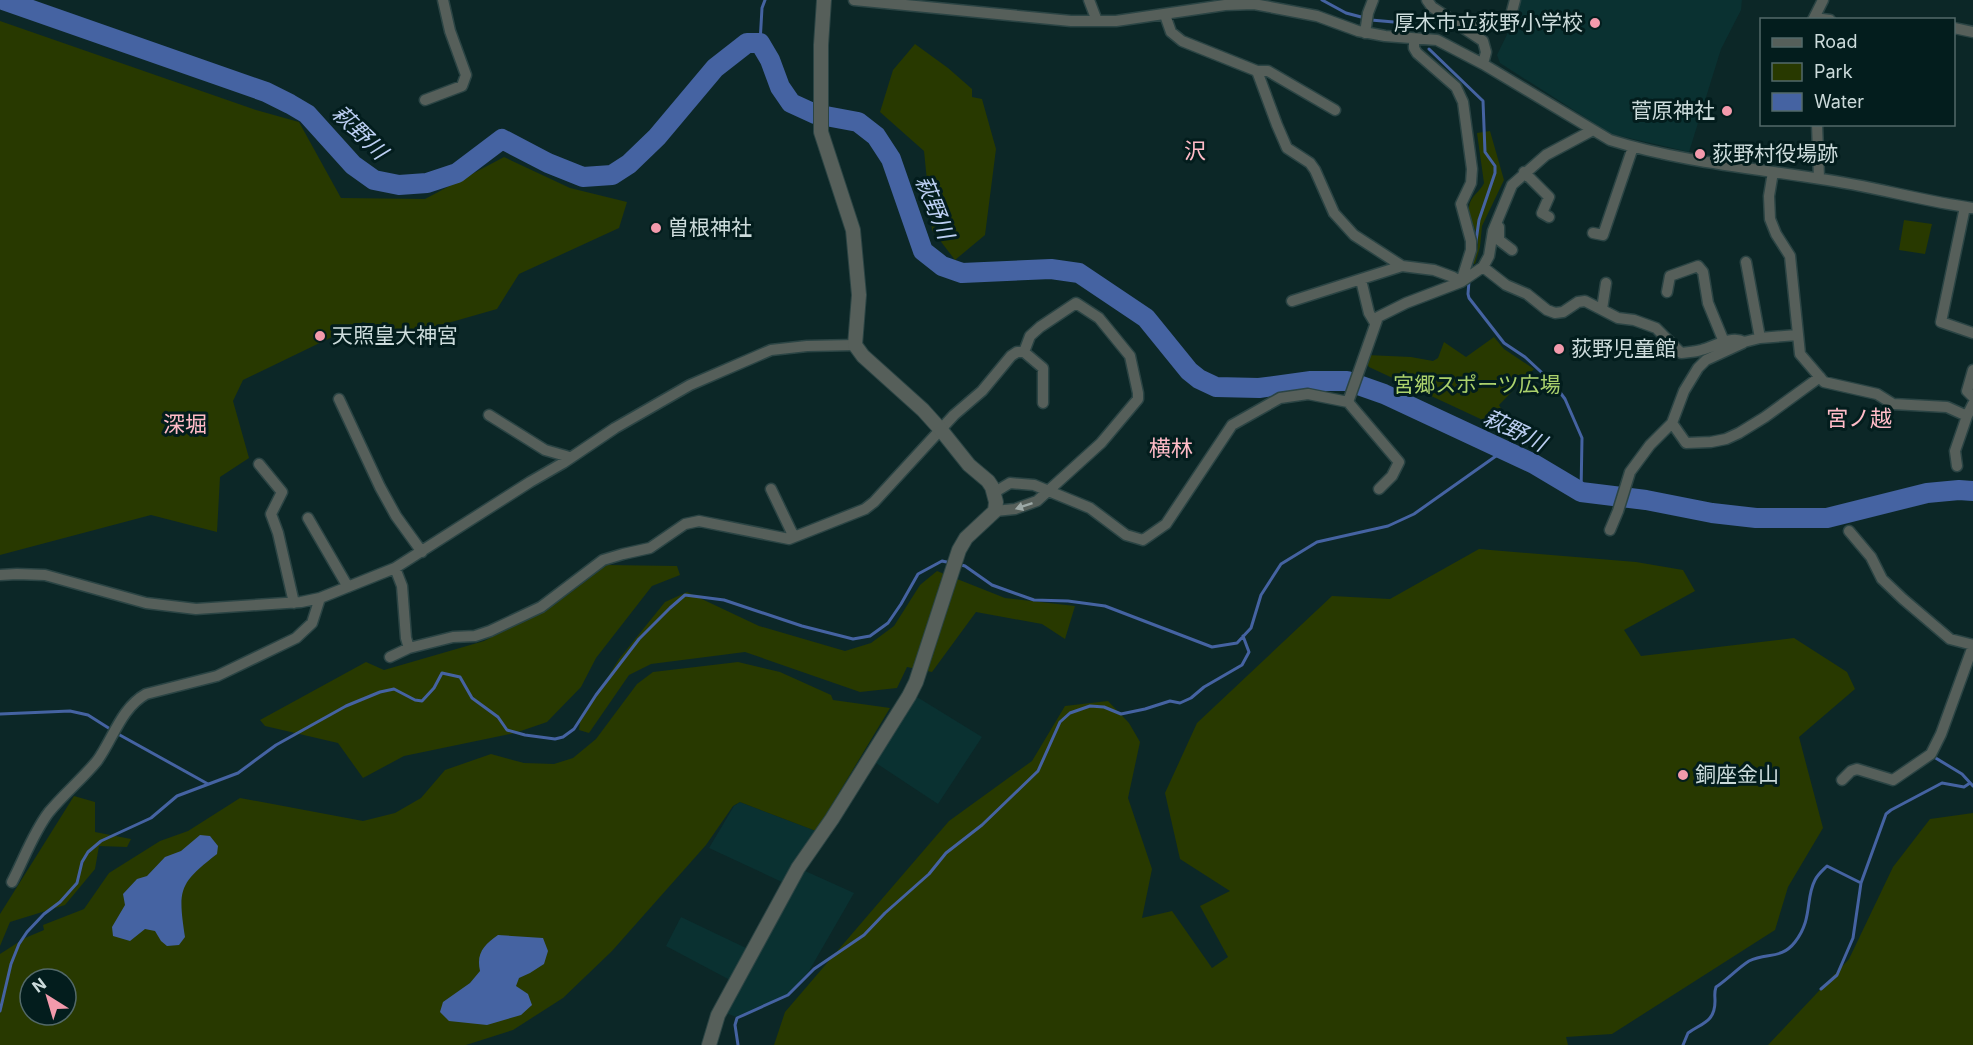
<svg xmlns="http://www.w3.org/2000/svg" width="1973" height="1045" font-family="Inter,'Noto Sans JP',sans-serif">
<style>
.built{fill:#0a3131}
.green{fill:#283900;fill-rule:evenodd}
.water{fill:#4563a2}
.lines{fill:none;stroke-linecap:round;stroke-linejoin:round}
.stream{stroke:#4563a2;stroke-width:3}
.river{stroke:#4563a2;stroke-width:20}
.minor-casing{stroke:#2b4444;stroke-width:13}
.tertiary-casing{stroke:#2b4444;stroke-width:16}
.minor{stroke:#565f5a;stroke-width:10}
.tertiary{stroke:#565f5a;stroke-width:14}
.oneway{fill:#9da9a7}
.poi-dot{fill:#f39aac;stroke:#031d1d;stroke-width:2}
.labels{text-anchor:middle;stroke-width:6;stroke-linejoin:round;paint-order:stroke}
.poi-label{font-size:21px;fill:#ccdbdb;stroke:#031d1d;text-anchor:start}
.park-label{font-size:21px;fill:#acd26c;stroke:#031d1d}
.water-label{font-size:22px;font-style:italic;fill:#bccff3;stroke:#031d1d}
.neighbourhood-label{font-size:22px;fill:#ffbbc7;stroke:#031d1d}
</style>
<rect width="100%" height="100%" fill="#0c2727"/>
<!-- built -->
<path class="built" d="M1519,0H1742L1741,10L1721,49L1689,152L1611,134L1500,63L1497,55L1519,10Z
M917,697L982,737L938,804L876,763L889,740Z
M740,802L816,831L782,882L709,848L734,806Z
M803,870L854,893L809,971L788,994L736,1017L726,1013Z
M681,917L746,948L730,980L666,946Z"/>
<!-- green -->
<path class="green" d="M0,21L256,110L299,122L341,198L425,199L504,157L570,188L627,202L619,228L519,274L497,309L406,335L363,322L243,380L233,401L249,458L220,477L217,532L151,515L0,555Z
M915,44L948,68L972,89V97L982,99L996,149L985,235L955,260L932,230L924,151L880,112L893,70Z
M1490,131L1504,180L1482,226L1480,247L1475,264L1472,263C1475,257 1478,251 1478,244C1479,231 1468,220 1469,207C1470,196 1480,192 1484,183L1477,133Z
M1904,220L1932,224L1925,254L1899,250Z
M1494,337L1504,349L1534,369L1499,405L1517,436L1369,367L1365,360L1367,355L1411,357L1433,361L1438,358L1444,342L1466,357Z
M1479,549L1636,562L1683,570L1695,591L1624,630L1641,656L1794,638L1847,672L1855,689L1799,737L1823,828L1788,887L1775,930L1612,1034L1566,1037L1568,1045H774L785,1012L887,893L949,821L1032,761L1065,706L1108,701L1129,723L1140,742L1128,798L1152,869L1142,918L1172,911L1212,968L1228,957L1200,906L1230,891L1180,859L1165,793L1197,723L1332,596L1390,599Z
M607,565L677,566L680,575L652,586L596,658L581,687L547,722L515,733L404,756L363,778L338,743L265,726L260,720L366,662L384,670L484,641L554,605Z
M937,571L1005,598L1075,606L1065,639L1042,624L976,612L932,672L907,667L897,688L860,692L745,652L651,664L629,675L589,733L579,730L580,722L619,659L665,602L687,592L759,626L845,651L871,643L894,626L920,585Z
M738,662L780,672L831,695L833,700L890,708L816,831L740,802L733,806L706,845L612,951L563,998L513,1030L466,1045H0V954L25,938L44,930L43,925L84,909L109,873L160,841L188,831L240,798L363,821L395,813L421,798L445,770L491,754L524,763L554,764L573,758L596,739L637,684L653,672ZM30,979H66V1015H30Z
M74,796L95,802V832L131,839L127,847L99,846L95,869L65,905L10,922L0,946V914Z
M1973,813V1045H1768L1849,959L1893,867L1930,819Z"/>
<!-- water -->
<path class="water" d="M200,835L210,836L218,846L217,854C178,884 178,890 185,937L179,945L167,946L161,941L155,931L145,929L130,941L113,936L112,927L125,905L123,894L137,879L147,876L165,857L181,851Z
M498,935L543,938L548,951L544,964L530,973L519,978L516,986L528,994L532,1005L521,1015L487,1025L449,1021L440,1012L443,1002L470,983L480,971C476,953 484,945 498,935Z"/>
<g class="lines">
<!-- stream -->
<path class="stream" d="M1322,0L1346,13L1365,18
M1371,20L1405,23L1407,25
M760,43L762,8L765,0
M1429,49L1483,101L1485,152L1495,166V173L1479,220L1475,248
M1469,281L1468,294L1469,298L1504,343L1525,357L1553,383L1565,399L1582,438L1581,492
M958,564L965,566L992,585L1034,600L1068,601L1105,606L1212,647L1237,643L1251,628L1261,595L1281,564L1317,542L1388,526L1414,514L1496,456L1500,450
M0,714L70,711L88,715L118,734L208,784
M1934,757L1962,774L1973,786
M1821,989L1837,975L1853,938L1861,883L1886,814L1891,810L1942,783L1964,787L1970,783
M0,1011L11,964L19,944L27,932L44,914L60,902L77,883L82,862L88,852L101,841L151,818L177,796L238,773L276,745L346,706L380,692L394,689L415,700L422,701L434,688L442,673L460,677L472,698L498,717L507,730L525,735L555,739L563,737L574,729L596,695L639,639L670,608L685,595L724,600L802,626L853,639L870,636L888,623L901,604L918,574L942,561L951,563
M738,1045L735,1025L737,1018L788,995L814,969L864,935L885,913L929,874L946,853L982,825L1038,771L1060,722L1070,713L1090,706L1104,707L1121,714L1145,709L1170,701L1180,703L1191,698L1204,687L1242,665L1249,652L1243,636
M1683,1045L1688,1033C1702,1023 1715,1022 1715,1001C1715,995 1714,993 1716,987C1728,979 1738,968 1749,961C1767,952 1781,960 1795,942C1813,919 1805,899 1815,880C1818,874 1823,870 1827,866L1861,883"/>
<!-- river -->
<path class="river" d="M3,0L266,92L290,104L307,114L353,165L374,180L399,185L427,183L457,173L502,139L548,163L583,177L612,175L629,164L657,137L715,68L747,43H760L770,60L780,87L791,103L815,114L858,122L876,136L891,159L923,251L942,266L962,273L1051,269L1079,273L1146,318L1189,371L1199,379L1216,387L1259,388L1311,381H1347L1384,394L1534,464L1581,492L1646,500L1712,513L1756,518H1827L1927,493L1959,490L1973,491"/>
<!-- minor casing -->
<g class="minor-casing">
<path id="minor" d="M854,0L1071,21H1116L1225,5L1254,4L1317,16L1358,31L1385,36L1437,40L1483,64L1486,52L1483,41L1432,7L1427,0
M1089,0L1097,21
M1165,15L1171,32L1182,41L1257,71L1277,125L1287,148L1310,163L1315,170L1334,213L1354,235L1402,266L1434,270L1453,277L1461,282L1471,250V241L1461,204L1471,183L1472,169L1463,102L1456,87L1417,53L1414,48V39
M1814,18L1830,20
M1813,20L1823,0
M1954,28L1973,32
M1365,33L1368,13L1373,0
M1471,33L1480,20C1489,18 1496,25 1505,23L1511,15L1515,0
M1483,64L1610,140C1677,161 1751,168 1821,179C1872,186 1922,201 1973,208
M1257,71H1268L1335,110
M425,100L462,86L466,75L450,31L443,0
M1817,124L1819,178
M1524,172L1549,197L1542,213L1549,217
M1773,172L1769,196L1770,219L1776,234L1790,256L1800,354L1824,382L1877,394L1893,404L1947,407L1967,416L1973,404
M1965,207L1941,322L1973,333
M1499,227V240L1512,250
M1593,233L1603,235L1633,147
M1746,262L1760,338
M1483,267L1506,285L1527,294L1547,310L1555,313L1563,312L1578,302L1585,301L1618,318L1634,320L1656,328L1681,353C1688,352 1695,352 1701,350C1714,347 1731,335 1744,342L1760,338L1797,335
M1361,280L1369,313L1375,323
M1667,292L1670,276L1698,266L1703,272L1708,303L1724,342
M1292,301L1402,266
M1602,309L1606,283
M1024,352L1043,368V403
M1973,370L1967,391L1973,397
M339,399L380,487L396,516L422,552
M1348,402L1399,462L1392,476L1379,489
M489,415L545,450L566,456L570,458
M1672,423L1686,443L1711,442L1726,439L1739,433L1765,417L1820,377
M259,464L282,492L271,514L278,533L294,603
M1957,466L1955,451L1967,416
M771,489L794,537
M995,492L1010,483L1034,485L1090,508L1126,535L1143,540L1166,524L1232,425L1280,398L1308,394L1348,402L1378,317L1406,303L1461,282L1483,267L1489,256L1493,231L1512,185L1546,155L1593,130
M308,518L348,587
M1610,530L1618,511L1630,472L1650,445L1672,423L1684,391L1698,368L1706,360L1743,343
M1849,531L1871,557L1882,579L1903,599L1950,639L1973,645
M395,568L402,586L406,638L409,648
M0,575L17,574L45,575L146,603L196,609L301,602L320,598L395,568L530,482L563,463L615,428L690,385L771,350L807,346L855,345
M390,657L409,648L453,637L475,636L490,631L541,607L603,560L623,554L650,548L685,524L699,521L789,539L865,509L874,502L954,415L982,391L1011,356L1017,352H1024L1030,336L1040,327L1076,303L1099,318L1130,356L1138,393V399L1101,443L1037,501L1015,509L995,511
M1842,780L1851,771L1857,769L1893,780L1931,754L1941,734L1973,646
M12,882C24,859 33,833 49,812C64,794 82,779 97,761C113,739 121,708 146,694L217,676L296,638L312,623L320,598"/>
</g>
<!-- tertiary casing -->
<g class="tertiary-casing">
<path id="tertiary" d="M709,1045L718,1015L798,868L832,819L909,696L916,682L959,550L966,538L995,511L996,502L992,487L988,481L969,465L941,430L923,410L863,356L855,345L859,295L853,230L821,132V45L824,0"/>
</g>
<!-- minor -->
<use href="#minor" class="minor"/>
<!-- tertiary -->
<use href="#tertiary" class="tertiary"/>
</g>
<!-- one-way arrows -->
<defs><path id="oneway-solid" d="M-6-.8H1V-3.2L6.5 0L1 3.2V.8H-6Z" transform="scale(1.5)"/></defs>
<use class="oneway" href="#oneway-solid" transform="translate(1024 506) rotate(161)"/>
<!-- markers -->
<g class="poi-dot">
<circle cx="1595" cy="23" r="6"/>
<circle cx="1727" cy="111" r="6"/>
<circle cx="1700" cy="154" r="6"/>
<circle cx="656" cy="228" r="6"/>
<circle cx="320" cy="336" r="6"/>
<circle cx="1559" cy="349" r="6"/>
<circle cx="1683" cy="775" r="6"/>
</g>
<g class="labels">
<!-- poi labels -->
<g class="poi-label">
<text x="1583" y="30" text-anchor="end">厚木市立荻野小学校</text>
<text x="1715" y="118" text-anchor="end">菅原神社</text>
<text x="1712" y="161">荻野村役場跡</text>
<text x="668" y="235">曽根神社</text>
<text x="332" y="343">天照皇大神宮</text>
<text x="1571" y="356">荻野児童館</text>
<text x="1695" y="782">銅座金山</text>
</g>
<!-- park labels -->
<g class="park-label">
<text x="1477" y="392">宮郷スポーツ広場</text>
</g>
<!-- water labels -->
<g class="water-label">
<text transform="translate(360 132) rotate(44)" y="8">萩野川</text>
<text transform="translate(935 207) rotate(68)" y="8">萩野川</text>
<text transform="translate(1515 430) rotate(26)" y="8">萩野川</text>
</g>
<!-- neighbourhood labels -->
<g class="neighbourhood-label">
<text x="1195" y="159">沢</text>
<text x="1859" y="426">宮ノ越</text>
<text x="185" y="432">深堀</text>
<text x="1171" y="456">横林</text>
</g>
</g>
<!-- legend -->
<rect x="1760" y="18" width="195" height="108" fill="#031d1d" stroke="#536969" stroke-width="1.5"/>
<rect x="1772" y="38" width="30" height="9" fill="#565f5a" stroke="#536969" stroke-width="1.5"/>
<text x="1814" y="48" font-size="18" fill="#ccdbdb">Road</text>
<rect x="1772" y="63" width="30" height="18" fill="#283900" stroke="#536969" stroke-width="1.5"/>
<text x="1814" y="78" font-size="18" fill="#ccdbdb">Park</text>
<rect x="1772" y="93" width="30" height="18" fill="#4563a2" stroke="#536969" stroke-width="1.5"/>
<text x="1814" y="108" font-size="18" fill="#ccdbdb">Water</text>
<!-- north arrow -->
<g transform="translate(48 997) rotate(323)"><circle r="28" fill="#031d1d" stroke="#536969" stroke-width="1.5"/>
<path d="M0-4.5L10 22L0 15L-10 22Z" fill="#f39aac"/>
<text y="-9" font-size="16" font-weight="bold" text-anchor="middle" fill="#ccdbdb">N</text>
</g>
</svg>
